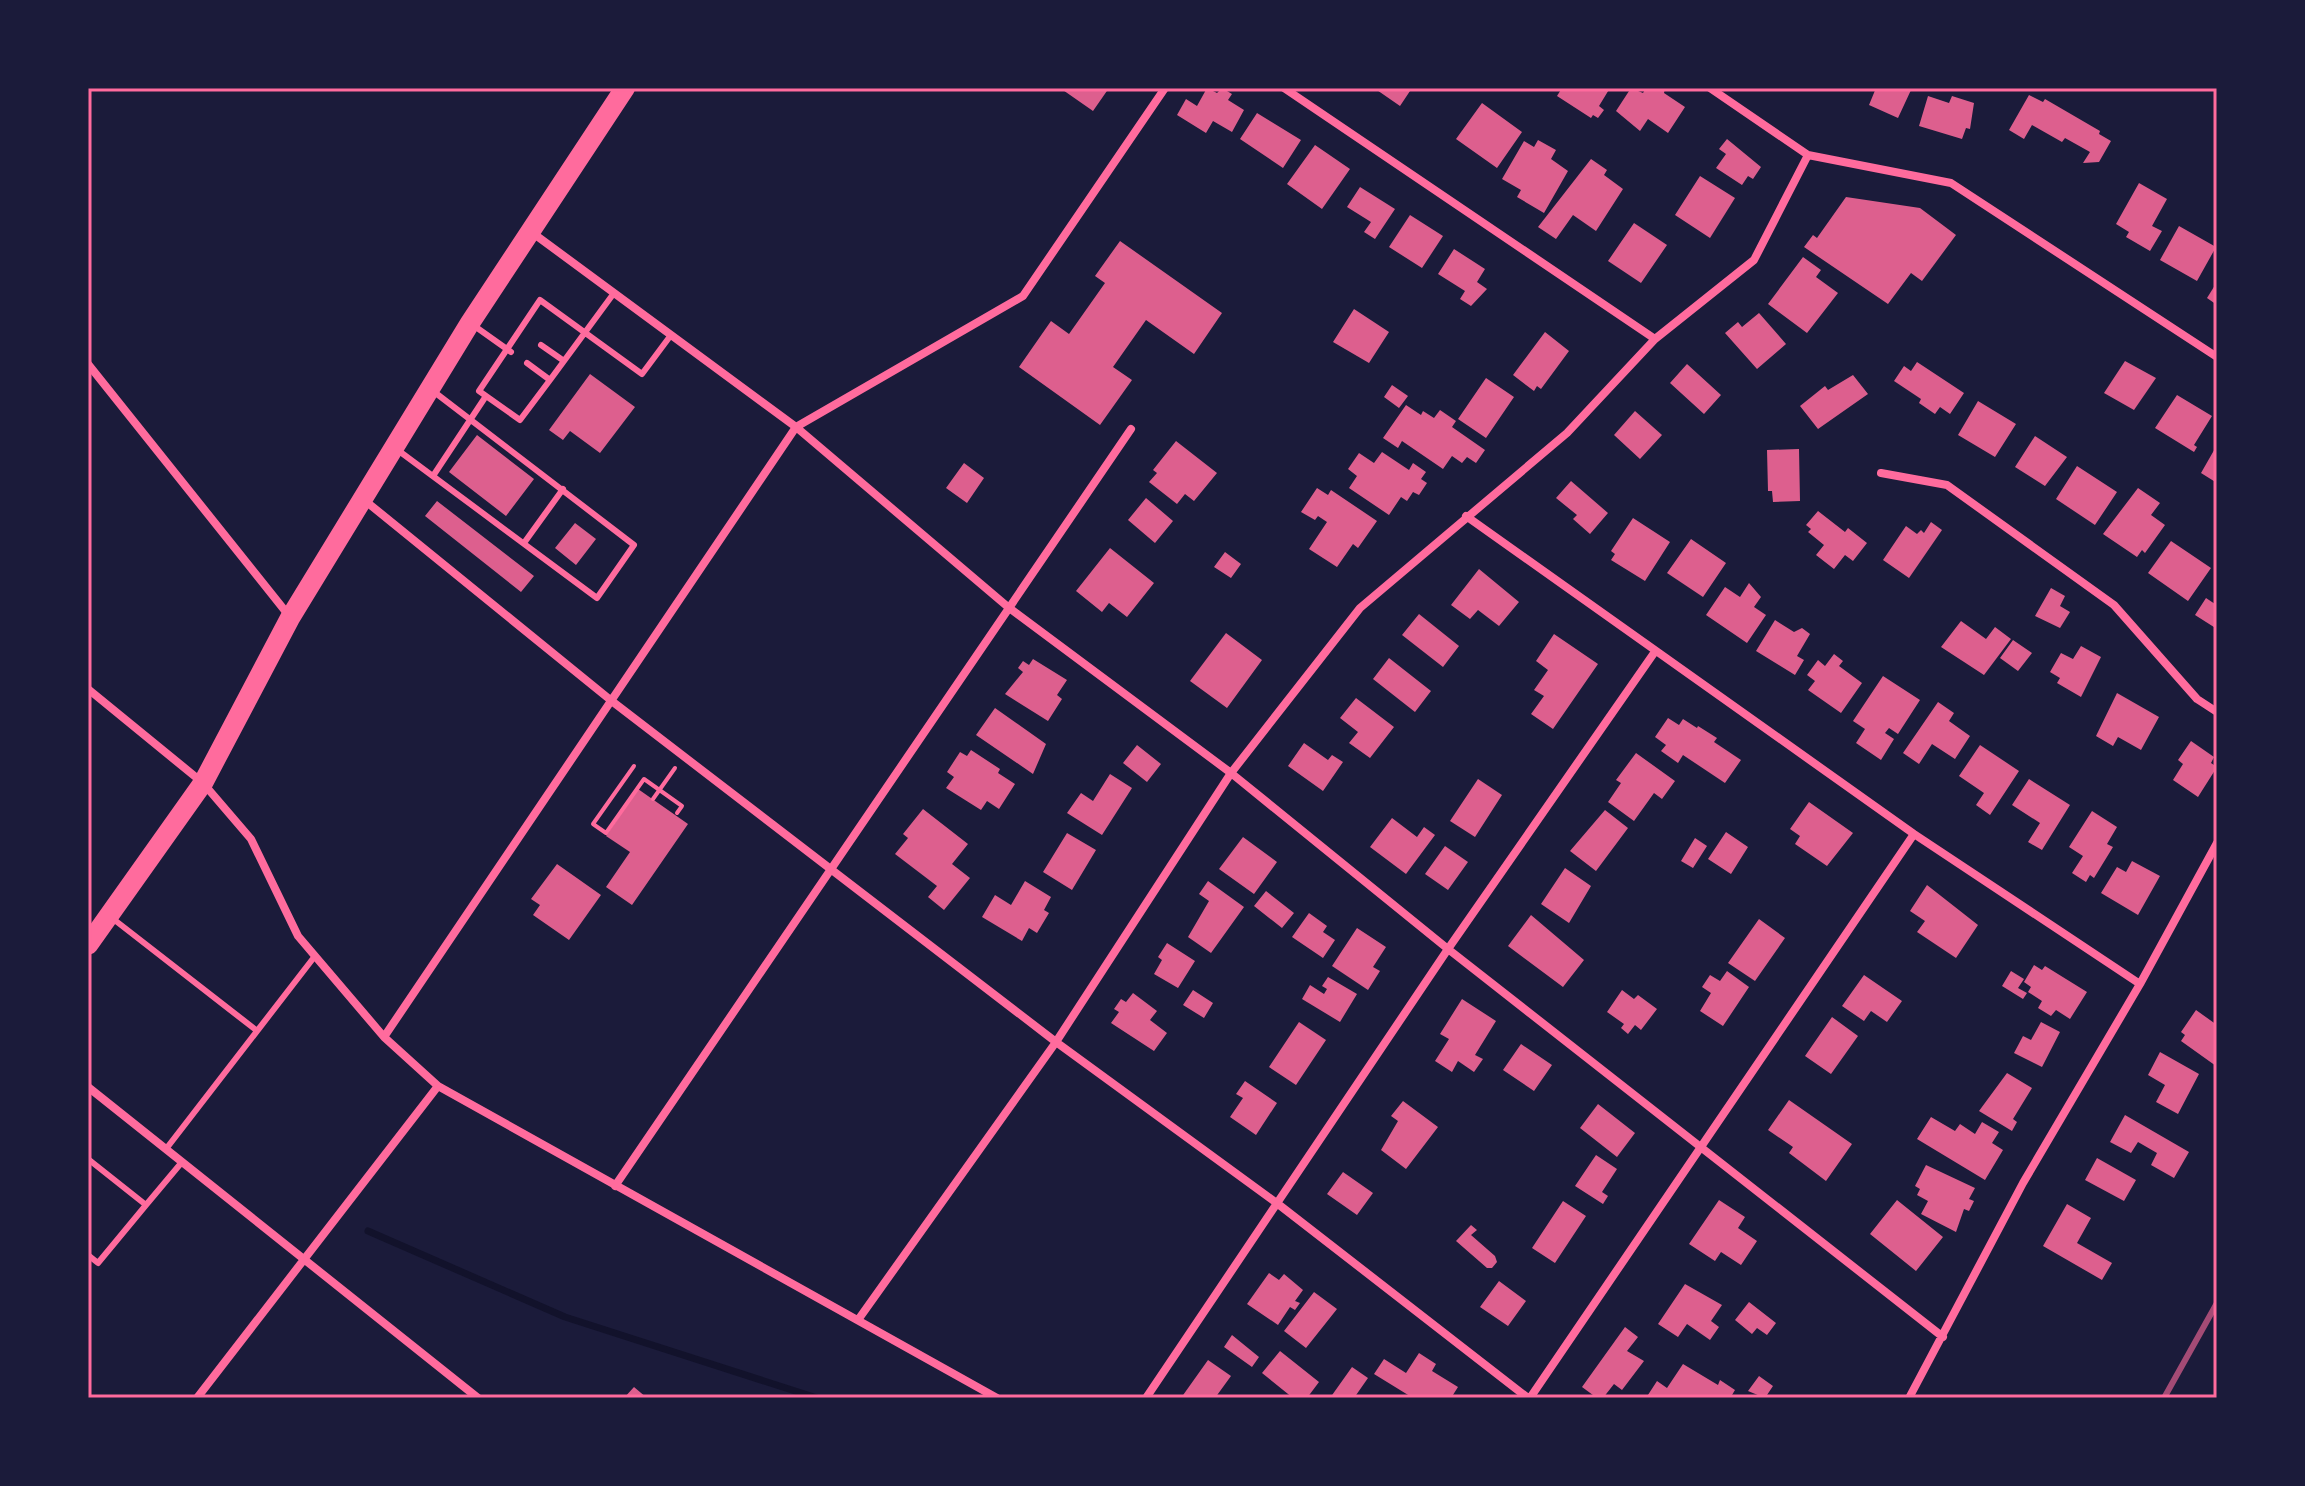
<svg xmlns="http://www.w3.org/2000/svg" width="2305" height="1486" font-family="'Titillium Web',sans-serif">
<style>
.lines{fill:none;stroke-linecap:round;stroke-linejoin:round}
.stream{stroke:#12122b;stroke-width:7}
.building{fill:#dd5f8e}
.path{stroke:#ff6b9d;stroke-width:4}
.service{stroke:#ff6b9d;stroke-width:6}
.minor{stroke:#ff6b9d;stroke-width:8}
.primary{stroke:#ff6b9d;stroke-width:20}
.rail{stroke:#a44b75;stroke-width:6}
.neatline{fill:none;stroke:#ff6b9d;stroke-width:3}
</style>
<rect width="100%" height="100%" fill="#1b1b3a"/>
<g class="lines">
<!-- stream -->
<path class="stream" d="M368,1231L565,1317L817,1398"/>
</g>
<!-- building -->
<path class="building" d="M1060,88H1109L1093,111Z
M1207,88L1217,93L1222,88L1232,94L1228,100L1244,110L1232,132L1213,121L1206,133L1177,115L1186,99L1197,106Z
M1374,88H1412L1400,106Z
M1562,88H1610L1599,106L1604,110L1598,118L1593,115L1591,118L1557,96Z
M1631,88L1643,93L1646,88H1665L1664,93L1685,107L1668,133L1648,119L1640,131L1616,111Z
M1876,88L1911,90L1898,118L1869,105Z
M2029,95L2043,102L2045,99L2100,131L2099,134L2111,141L2099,162L2083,163L2090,152L2065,138L2062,142L2032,125L2024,139L2009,130Z
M1928,96L1949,103L1952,96L1974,103L1970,129L1966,128L1962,139L1919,126Z
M1482,103L1522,132L1497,168L1456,139Z
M1257,113L1301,140L1283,168L1240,139Z
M1727,139L1761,167L1753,179L1748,176L1742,185L1716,168L1726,154L1719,149Z
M1538,140L1556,150L1551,159L1568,171L1544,213L1517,197L1521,190L1502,179L1524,141L1534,147Z
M1315,145L1350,169L1322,209L1287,184Z
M1591,159L1607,170L1604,175L1623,189L1596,231L1573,215L1556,239L1538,227Z
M1700,176L1735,198L1710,238L1675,215Z
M2139,183L2167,199L2152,226L2162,231L2150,251L2126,237L2129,232L2116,224Z
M1360,187L1395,209L1375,239L1364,232L1371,222L1347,207Z
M1846,197L1920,208L1956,235L1922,281L1911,273L1888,304L1804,247L1813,235L1817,238Z
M1410,215L1443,236L1422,268L1389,247Z
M1634,223L1667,245L1641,283L1608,261Z
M2179,226L2216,247L2197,281L2160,260Z
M1120,241L1222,313L1194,354L1146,320L1113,367L1132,380L1100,425L1019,367L1051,321L1069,334L1105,283L1095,276Z
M1454,249L1485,269L1477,282L1487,289L1471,306L1460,299L1465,291L1438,274Z
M1803,257L1821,270L1816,277L1838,293L1807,333L1768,304Z
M2217,282V305L2207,298Z
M1354,309L1389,332L1369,363L1333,342Z
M1759,313L1786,344L1757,369L1725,333L1738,322L1742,327Z
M1545,332L1569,351L1541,389L1537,386L1534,391L1513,375Z
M2125,361L2156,378L2134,410L2104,393Z
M1917,362L1964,393L1950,414L1940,407L1935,414L1919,403L1921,399L1894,381L1904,366L1911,371Z
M1687,364L1721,395L1704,414L1670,383Z
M590,374L635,407L600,453L570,431L563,440L549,430Z
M1853,375L1868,394L1818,429L1800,406L1825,386L1828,390Z
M1486,378L1514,397L1486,438L1458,419Z
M1392,385L1408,396L1399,408L1384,397Z
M2177,395L2212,416L2194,445L2197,447L2194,452L2155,428Z
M1978,401L2016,424L1995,457L1958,435Z
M1406,405L1421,415L1423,411L1434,418L1440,410L1456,421L1452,427L1485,450L1476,463L1467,457L1462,463L1452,456L1443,469L1402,441L1398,448L1383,438Z
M1635,411L1662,435L1640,459L1614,435Z
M477,435L534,479L506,516L449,472Z
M2035,436L2067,457L2045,486L2015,467Z
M1176,441L1217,473L1194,501L1185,494L1177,504L1149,482L1157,473L1153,470Z
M2217,445V483L2201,473Z
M1799,449L1800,501L1773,502L1772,491H1768L1767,450Z
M1382,452L1409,470L1413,463L1426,472L1421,479L1427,483L1419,495L1413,492L1407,501L1401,497L1389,515L1349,488L1357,476L1348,469L1359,453L1374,463Z
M964,463L984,478L967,503L946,488Z
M2077,466L2117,492L2095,525L2056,499Z
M1571,481L1608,513L1590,534L1573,519L1577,515L1556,498Z
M1317,488L1328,495L1331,490L1377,521L1358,548L1353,544L1337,567L1309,549L1327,522L1318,516L1315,520L1301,512Z
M2138,488L2160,503L2151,515L2165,525L2145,553L2142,550L2137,557L2103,534Z
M1146,498L1173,521L1155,543L1128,520Z
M437,501L534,576L521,592L425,516Z
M1818,511L1845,532L1848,528L1867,543L1853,561L1845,555L1834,569L1816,555L1824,545L1808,532L1811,529L1806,525Z
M1633,518L1670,542L1645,581L1611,560L1615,554L1611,551Z
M1931,522L1942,530L1909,578L1883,560L1906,526L1917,534L1921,530L1924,533Z
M575,523L596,539L576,565L555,548Z
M1691,539L1726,563L1703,597L1667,573Z
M2171,541L2211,568L2188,601L2148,573Z
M1110,548L1154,583L1127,617L1109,603L1102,612L1076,591Z
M1225,552L1241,564L1231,578L1214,567Z
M1479,569L1519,602L1499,626L1478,610L1470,619L1451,605Z
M1749,583L1761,597L1754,607L1766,615L1747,643L1706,615L1725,587L1740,597Z
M2051,588L2065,596L2060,606L2070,612L2060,628L2035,616Z
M2206,598L2215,604L2217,601V629L2195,615Z
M1419,614L1459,646L1443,667L1402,635Z
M1775,620L1794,632L1802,628L1810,634L1797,656L1804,660L1795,675L1756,651Z
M1961,621L1986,639L1995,627L2011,639L1984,675L1941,647Z
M1226,633L1262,660L1227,708L1190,681Z
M1554,634L1598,664L1553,729L1531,714L1544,696L1534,690L1548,670L1536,661Z
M2013,640L2032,653L2018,671L2000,658Z
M2081,646L2101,657L2081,697L2057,683L2060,678L2050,672L2061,653L2073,659Z
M1834,654L1843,661L1839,666L1862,683L1841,713L1808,690L1815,681L1807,675L1818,660L1825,666Z
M1389,658L1431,691L1415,712L1373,679Z
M1033,659L1067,680L1057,695L1062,699L1048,721L1005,694L1023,672L1018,668L1023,661L1029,665Z
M1883,676L1920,700L1898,734L1889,728L1885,733L1894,739L1881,760L1856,743L1865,729L1853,721Z
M2117,693L2159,717L2141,750L2118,737L2113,746L2096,736Z
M1356,698L1394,727L1370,758L1349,743L1358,732L1340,718Z
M1938,702L1954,713L1949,721L1970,736L1955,759L1932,744L1919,764L1903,753Z
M995,708L1046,744L1033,774L976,735Z
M1668,718L1679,725L1683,719L1697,728L1698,726L1717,738L1714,742L1741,760L1725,783L1683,755L1678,763L1661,751L1666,745L1655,737Z
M2191,741L2214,757L2211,763L2217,767L2198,797L2173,780L2183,764L2178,760Z
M1304,743L1328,760L1332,755L1343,762L1323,791L1288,766Z
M1137,745L1161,764L1147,782L1123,763Z
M1980,745L2019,771L1990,815L1976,805L1984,793L1959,776Z
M971,750L1000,769L998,773L1015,784L999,809L987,801L981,810L946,788L954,777L947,772L960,752L967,756Z
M1636,753L1675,781L1662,799L1654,793L1634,821L1608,802L1621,783L1616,780Z
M1110,774L1132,788L1102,835L1067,813L1081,793L1093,801Z
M1478,779L1502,795L1475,837L1450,821Z
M2029,779L2070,805L2042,850L2028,842L2040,823L2012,805Z
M638,789L688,824L632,905L606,887L630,852L606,836Z
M1809,802L1853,833L1827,866L1795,844L1800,836L1790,829Z
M923,809L968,844L952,864L970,878L944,910L928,897L937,886L895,854L908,838L903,834Z
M1605,810L1628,828L1596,871L1570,851Z
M2092,811L2117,827L2107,844L2113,847L2094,878L2090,875L2086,882L2072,873L2083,856L2069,847Z
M1392,818L1417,837L1424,827L1435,835L1406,874L1370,847Z
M1726,832L1748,847L1731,874L1708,859Z
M1067,833L1096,850L1072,890L1043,872Z
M1243,837L1277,862L1254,894L1219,869Z
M1695,838L1707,846L1693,868L1681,861Z
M1445,846L1468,862L1448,890L1425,874Z
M2132,861L2160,876L2138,915L2101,893L2117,867L2126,872Z
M557,864L601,895L569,940L533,915L540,905L531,899Z
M1565,868L1591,886L1569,923L1541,904Z
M1025,881L1051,897L1044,910L1049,913L1037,933L1029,928L1022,941L982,917L995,895L1011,905Z
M1208,881L1244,907L1211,953L1188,937L1209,901L1199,894Z
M1927,885L1978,925L1956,958L1917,932L1925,921L1910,911Z
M1266,891L1294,913L1282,928L1254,906Z
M1309,913L1327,926L1323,932L1335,940L1323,958L1292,937Z
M1531,915L1584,960L1563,987L1508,946Z
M1759,919L1785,938L1755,981L1728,963Z
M1357,928L1386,947L1373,967L1380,971L1368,990L1332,966Z
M1167,943L1195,961L1178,988L1154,974L1162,960L1158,957Z
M2034,965L2042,970L2045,966L2087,992L2070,1019L2056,1010L2051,1016L2038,1008L2042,1001L2028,992L2031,987L2024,982Z
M1727,971L1749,987L1723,1026L1700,1011L1711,993L1702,987L1710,975L1720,981Z
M2011,971L2024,979L2018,988L2027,993L2023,999L2002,986Z
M1864,975L1902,1001L1887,1022L1871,1011L1864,1021L1842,1006Z
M1328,977L1357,994L1340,1022L1302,999L1310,985L1324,994L1327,989L1322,986Z
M1193,990L1213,1003L1204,1018L1183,1005Z
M1622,990L1634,999L1638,995L1657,1009L1641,1030L1635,1025L1628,1034L1621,1028L1624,1024L1607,1012Z
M1133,993L1157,1011L1150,1020L1167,1033L1154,1051L1111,1023L1119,1012L1114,1009L1121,999L1126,1002Z
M1462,999L1496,1021L1475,1055L1483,1059L1474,1072L1458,1061L1452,1072L1435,1061L1449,1039L1440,1034Z
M2196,1010L2217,1025L2216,1066L2181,1041L2185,1035L2181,1032Z
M1832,1017L1858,1036L1831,1074L1805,1056Z
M1299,1022L1326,1040L1296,1085L1269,1067Z
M2041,1022L2060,1032L2042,1067L2014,1053L2023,1036L2031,1040Z
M1521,1044L1552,1065L1534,1091L1503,1070Z
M2160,1052L2199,1074L2178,1114L2156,1102L2165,1085L2148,1075Z
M2007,1073L2032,1088L2013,1119L2017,1122L2012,1131L1979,1111Z
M1245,1081L1277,1103L1256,1135L1230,1117L1243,1098L1236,1094Z
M1789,1100L1852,1144L1826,1181L1789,1153L1793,1147L1768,1130Z
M1403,1101L1438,1127L1406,1169L1381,1150L1398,1121L1391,1116Z
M1598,1104L1635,1133L1617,1157L1580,1128Z
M2125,1115L2189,1152L2174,1178L2151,1165L2157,1153L2138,1142L2131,1153L2110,1142Z
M1931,1117L1955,1131L1960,1124L1975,1134L1982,1122L1999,1132L1992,1143L2003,1150L1985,1180L1917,1139Z
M1596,1155L1617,1169L1602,1192L1608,1196L1603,1204L1575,1186Z
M2097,1158L2136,1180L2124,1201L2085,1180Z
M1926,1165L1975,1188L1969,1199L1974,1201L1969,1211L1964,1209L1956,1232L1921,1214L1928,1201L1917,1195L1920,1189L1915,1186Z
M1343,1172L1373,1193L1357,1215L1327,1194Z
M1719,1200L1745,1217L1738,1228L1757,1241L1741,1265L1721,1252L1715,1261L1689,1244Z
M1897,1200L1943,1237L1916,1271L1870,1234Z
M1563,1201L1586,1216L1555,1263L1532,1248Z
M2067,1204L2091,1218L2077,1243L2112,1263L2102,1280L2043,1246Z
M1471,1225L1477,1230L1471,1235L1495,1256L1497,1262L1492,1268H1487L1456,1241Z
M1269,1273L1279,1280L1284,1274L1303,1290L1295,1301L1300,1303L1295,1310L1290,1307L1278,1325L1247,1304Z
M1499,1281L1526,1301L1508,1326L1480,1307Z
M1685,1284L1722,1305L1711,1321L1719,1327L1710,1340L1687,1324L1678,1337L1658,1324Z
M1314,1292L1337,1309L1306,1348L1284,1331Z
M1749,1302L1776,1323L1767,1335L1757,1328L1752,1334L1735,1320Z
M1625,1327L1638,1337L1627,1351L1644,1361L1622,1390L1614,1384L1603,1398H1597L1582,1387Z
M1232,1335L1259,1357L1252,1367L1224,1347Z
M1280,1351L1319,1382L1307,1398H1293L1262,1373Z
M1419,1353L1436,1364L1432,1371L1458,1387L1451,1398H1413L1374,1374L1384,1359L1406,1373Z
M1208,1360L1231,1376L1215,1398H1181Z
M1683,1364L1718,1385L1720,1380L1735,1390L1732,1395L1736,1398H1646L1657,1381L1667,1388Z
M1352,1367L1368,1378L1354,1398H1330Z
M1759,1376L1773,1386L1765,1398L1748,1391Z
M634,1387L647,1398H624Z"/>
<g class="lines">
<!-- path -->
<path class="path" d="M634,766L593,824L606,833L644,779L682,806L677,813
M653,799L675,768"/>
<!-- service -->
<path class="service" d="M473,325L511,352
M541,345L564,361
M527,363L550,380L614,293
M550,380L520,420L479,391L540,300L642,374L671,335
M399,451L597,598L634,545L433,391
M433,476L486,396
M524,543L563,489
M112,918L256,1030
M166,1149L315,956
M88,1159L146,1205L98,1263L88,1255
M146,1205L182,1162"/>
<!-- minor -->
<path class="minor" d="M1284,88L1655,339
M1710,88L1808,155L1951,183L2217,357
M530,231L796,427L1008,607L1231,773L1448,949L1943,1337
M88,364L290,617
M1881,473L1947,485L2114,605L2197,699L2217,712
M363,499L613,702L1056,1042L1278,1204L1528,1398
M1466,516L1914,834L2140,984
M88,689L203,783L251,839L298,936L384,1037L438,1086L997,1398
M384,1037L796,427L1023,296L1165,88
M88,1087L478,1398
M615,1186L1131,429
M858,1320L1056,1042L1231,773L1360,608L1567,433L1655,339L1754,260L1808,155
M197,1398L438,1086
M1146,1398L1448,949L1654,653
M1530,1398L1914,834
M1909,1398L2023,1183L2140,984L2217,843"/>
<!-- primary -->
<path class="primary" d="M88,945L203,783L290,618L470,323L625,88"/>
<!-- rail -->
<path class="rail" d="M2164,1398L2217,1303"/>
</g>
<!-- border -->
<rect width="2305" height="1486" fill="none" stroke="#1b1b3a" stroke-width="180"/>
<rect x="90" y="90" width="2125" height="1306" class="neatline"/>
</svg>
